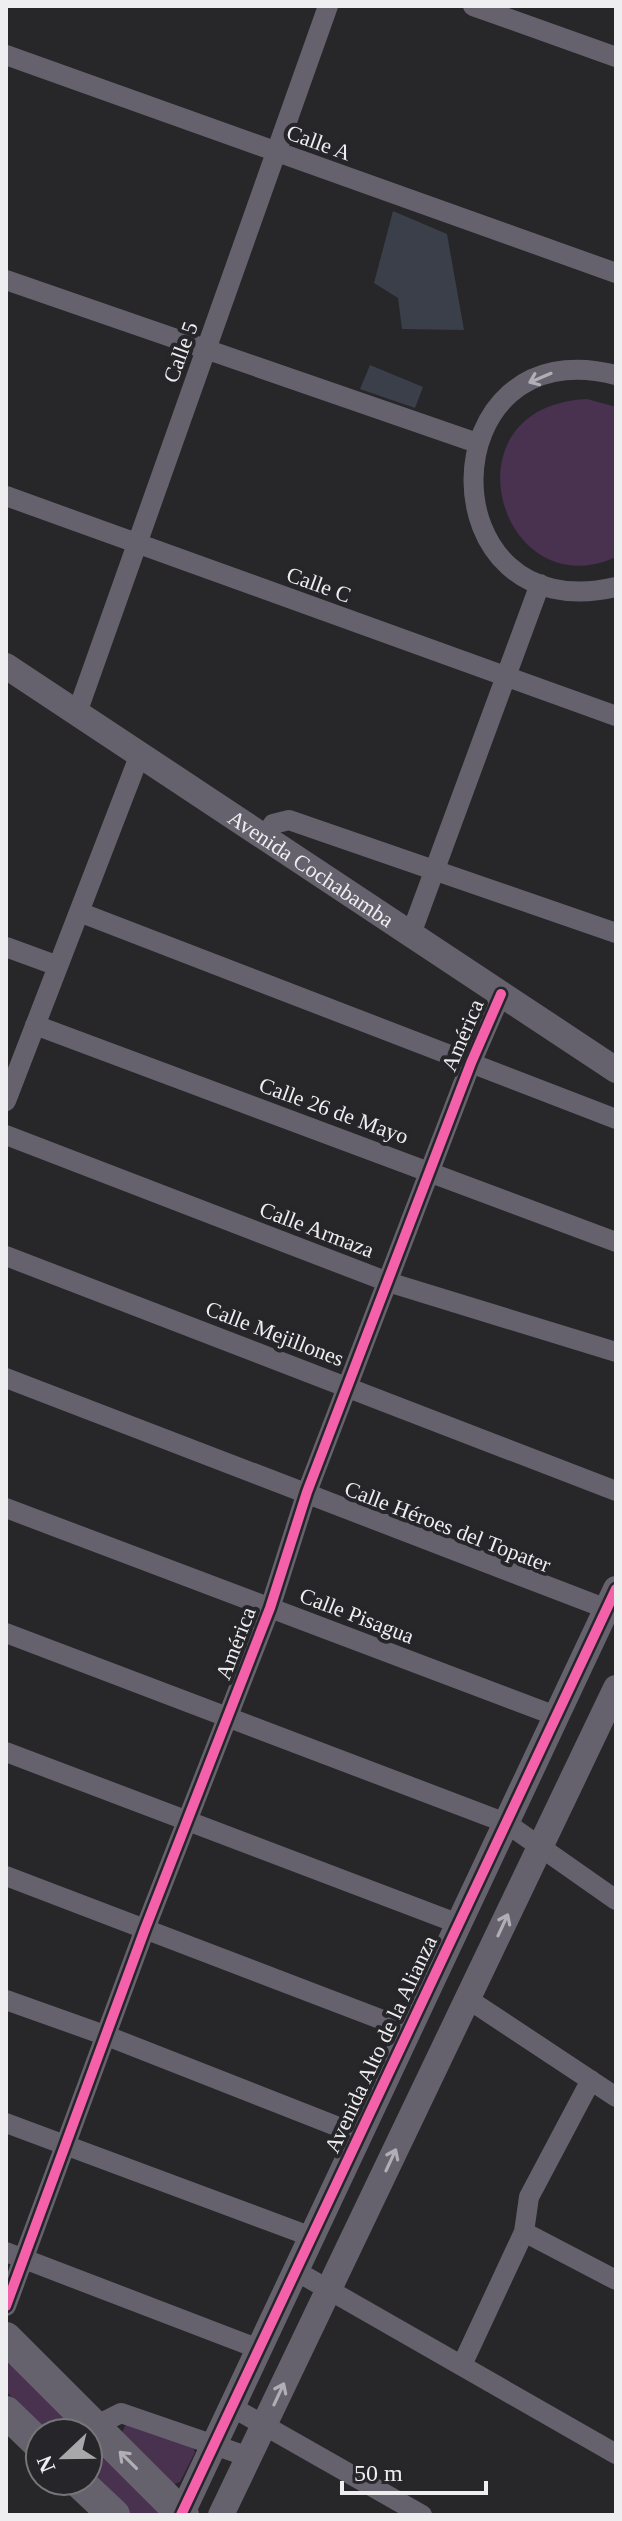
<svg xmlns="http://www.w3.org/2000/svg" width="622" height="2521" font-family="'Times New Roman',serif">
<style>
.green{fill:#493150}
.building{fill:#3a3f4a}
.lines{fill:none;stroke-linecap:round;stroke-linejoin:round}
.minor{stroke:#65626e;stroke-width:20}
.tertiary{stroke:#65626e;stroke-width:26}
.primary{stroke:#65626d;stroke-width:32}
.cycleway-casing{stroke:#26262a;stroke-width:15}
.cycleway{stroke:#f560ab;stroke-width:10}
.oneway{stroke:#b0afb6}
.oneway2{stroke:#b0afb5}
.labels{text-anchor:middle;stroke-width:8;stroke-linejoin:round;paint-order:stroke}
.street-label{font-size:22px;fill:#eeeef0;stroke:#26262a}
</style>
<rect width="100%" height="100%" fill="#272729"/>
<!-- green -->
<path class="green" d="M587,399L616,407V557C500,610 440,406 587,399Z
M6,2357L87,2433H47L6,2391Z
M127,2423L192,2445L195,2452L180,2482L171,2485L122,2432Z
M88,2434L165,2515H127L88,2475Z"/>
<!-- building -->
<path class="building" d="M393,211L447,234L464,330L402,329L398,298L374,283Z
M370,365L423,387L415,408L360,389Z"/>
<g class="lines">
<!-- minor -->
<path class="minor" d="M473,6L616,57
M6,55L616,273
M6,280L477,443
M616,375C428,326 424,632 616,587
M6,496L616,716
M77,713L328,6
M265,837L273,824L289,820L616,933
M79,912L616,1119
M411,934L540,584
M6,947L58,966
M35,1025L616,1242
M6,1101L140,754
M6,1135L388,1282L616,1352
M6,1256L616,1491
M6,1378L607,1609
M6,1508L556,1716
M6,1633L506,1823L616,1900
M6,1752L459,1924
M6,1876L409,2030
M468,1999L616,2097
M6,2000L107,2036L359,2135
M6,2123L312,2237
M524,2232L616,2280
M6,2252L259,2349
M296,2271L616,2454
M6,2306L145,1929L270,1608L307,1492L471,1063L501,994
M462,2365L524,2232L529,2197L591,2080
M232,2407L422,2515
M95,2426L121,2413L249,2457"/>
<!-- tertiary -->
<g class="tertiary">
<path id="s1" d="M6,666L616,1070"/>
<path d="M181,2515L616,1589"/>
<path d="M221,2515L616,1688"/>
</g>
<!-- primary -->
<path class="primary" d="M6,2338L183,2515
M6,2412L40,2445
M78,2481L114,2515"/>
<!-- cycleway casing -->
<g class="cycleway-casing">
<path id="cycleway" d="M6,2306L145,1929L270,1608L307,1492L471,1063L501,994
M181,2515L616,1589"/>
</g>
<!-- cycleway -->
<use href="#cycleway" class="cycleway"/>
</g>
<!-- one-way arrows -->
<defs><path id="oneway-shaft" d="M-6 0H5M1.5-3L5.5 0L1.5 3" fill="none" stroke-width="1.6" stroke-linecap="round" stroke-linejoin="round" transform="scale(2)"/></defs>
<g class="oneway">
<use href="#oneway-shaft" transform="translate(540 378) rotate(157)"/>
<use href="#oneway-shaft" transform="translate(503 1925) rotate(-65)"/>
<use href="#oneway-shaft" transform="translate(391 2160) rotate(-65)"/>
<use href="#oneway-shaft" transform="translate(279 2394) rotate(-65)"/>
</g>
<use class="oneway2" href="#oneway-shaft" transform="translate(128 2460) rotate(-135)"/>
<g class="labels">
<!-- street labels -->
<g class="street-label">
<text transform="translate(319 142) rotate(20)" y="8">Calle A</text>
<text transform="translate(180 352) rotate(-70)" y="8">Calle 5</text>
<text transform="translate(319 584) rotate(20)" y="8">Calle C</text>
<text dy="8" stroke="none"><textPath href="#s1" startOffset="366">Avenida Cochabamba</textPath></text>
<text transform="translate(462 1035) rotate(-67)" y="8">América</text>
<text transform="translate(334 1110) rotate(20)" y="8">Calle 26 de Mayo</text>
<text transform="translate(317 1229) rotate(21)" y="8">Calle Armaza</text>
<text transform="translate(275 1333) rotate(21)" y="8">Calle Mejillones</text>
<text transform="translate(448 1526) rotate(21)" y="8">Calle Héroes del Topater</text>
<text transform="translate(357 1615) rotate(21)" y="8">Calle Pisagua</text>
<text transform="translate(235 1643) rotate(-69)" y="8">América</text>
<text transform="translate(380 2044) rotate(-65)" y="8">Avenida Alto de la Alianza</text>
</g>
</g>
<!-- border -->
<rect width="622" height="2521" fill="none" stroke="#eeeef0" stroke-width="16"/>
<!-- north arrow -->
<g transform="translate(64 2457) rotate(248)"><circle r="38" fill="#26262a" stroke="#767679" stroke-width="2"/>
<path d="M0-6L14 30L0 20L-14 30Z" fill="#a8a8aa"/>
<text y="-12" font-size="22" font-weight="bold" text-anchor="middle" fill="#eeeef0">N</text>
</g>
<!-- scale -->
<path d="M342 2481v12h144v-12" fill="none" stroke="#eeeef0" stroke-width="4"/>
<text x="354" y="2481" font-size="24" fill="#eeeef0" stroke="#26262a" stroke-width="6" paint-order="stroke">50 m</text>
</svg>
